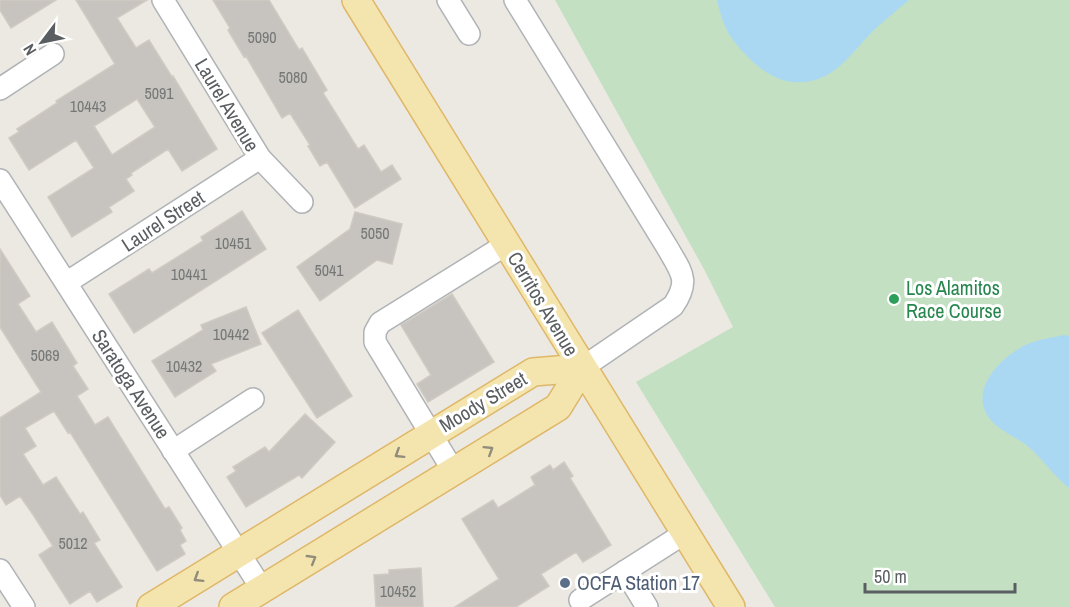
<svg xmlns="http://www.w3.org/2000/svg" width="1069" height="607" font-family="'Archivo Narrow',sans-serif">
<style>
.green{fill:#c3e0c2}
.water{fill:#aad8f3}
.building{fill:#c7c4bf;stroke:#cfcac2;stroke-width:1.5;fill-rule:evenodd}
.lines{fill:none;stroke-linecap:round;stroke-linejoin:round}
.minor-casing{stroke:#b0b3b6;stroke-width:24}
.major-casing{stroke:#dfb768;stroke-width:30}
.minor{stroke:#fff;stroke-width:21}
.major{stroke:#f4e5af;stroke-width:27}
.oneway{stroke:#918d7c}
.leisure-dot{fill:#2e9e5b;stroke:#fff;stroke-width:2}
.service-dot{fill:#5c6f8a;stroke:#fff;stroke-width:2}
.labels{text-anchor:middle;stroke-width:6;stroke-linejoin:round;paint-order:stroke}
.number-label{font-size:16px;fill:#767878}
.street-label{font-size:20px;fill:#5b5e61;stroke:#fff}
.leisure-label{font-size:20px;fill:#27864d;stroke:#fff;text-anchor:start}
.service-label{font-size:20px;fill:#4e5e75;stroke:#fff;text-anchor:start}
</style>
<rect width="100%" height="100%" fill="#ebe9e2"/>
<!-- green -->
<path class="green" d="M555,0H1069V607H775L636,382L733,327L705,271Z"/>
<!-- water -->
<path class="water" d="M717,0H909C897,10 885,20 874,30C849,55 833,85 793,82C778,81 764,72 753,62C731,40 724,31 717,0Z
M1064,335L1069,336V488C1054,476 1044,461 1031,449C1018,437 1000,432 990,419C967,390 1002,355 1028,344C1039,339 1052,338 1064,335Z"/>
<!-- building -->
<path class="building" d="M0,0H56L11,28L0,10Z
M76,0H147L117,18L136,48L149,40L172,77L173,76L217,149L182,171L168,149L131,173L132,175L126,179L134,191L109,207L112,212L72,237L48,197L94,168L76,140L29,170L9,138L19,132L17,129L57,103L56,101L115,64ZM137,99L155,127L112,155L94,126Z
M213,0H269L299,50L302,48L327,90L323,93L358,149L364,145L381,172L392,165L401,179L355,208L327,162L320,166L308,146L310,145L290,113L282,118L246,56L244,57L228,30L230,28Z
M242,211L266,249L134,333L109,294L149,269L152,273L203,241L201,237Z
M355,212L402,224L392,264L377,260L320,301L297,267L350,229Z
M0,249L30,296L18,304L36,332L52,322L77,363L73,366L88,389L77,396L95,425L108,417L165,509L169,507L182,528L180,530L186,541L180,545L185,554L157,571L70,432L68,433L54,411L25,428L36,446L23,454L43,485L56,477L80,514L83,512L100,540L94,543L122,587L97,602L90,591L70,604L39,555L53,546L34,516L20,496L6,505L0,495V418L41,392L0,327Z
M452,294L494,362L428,402L417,384L431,375L401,325Z
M246,307L261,344L211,364L216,371L175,397L152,361L203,330L201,325Z
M298,310L352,396L317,418L262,333Z
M305,414L335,442L302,478L299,475L246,507L227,477L236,471L233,467L265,447L269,452Z
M564,462L573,476L570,478L611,545L583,562L576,552L541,574L549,586L516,607H455L499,579L462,519L493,500L498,508L535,485L531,477L550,465L553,470Z
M421,568L423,607H376L374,575L389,574V570Z"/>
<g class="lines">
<!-- minor casing -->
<g class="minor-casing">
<path id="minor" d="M163,0L260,158L302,202
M448,0L469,34
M515,0L667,247C681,272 691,280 673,306L582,368
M0,89L53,54
M0,180L262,589
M66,283L260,158
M173,451L253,399
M454,472L375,342V332L380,323L507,244
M0,570L24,607
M625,571L647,607
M580,600L685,533"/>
</g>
<!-- major casing -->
<g class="major-casing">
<path id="major" d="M356,0L731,607
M151,607L533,372L582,368
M233,607L558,407L582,368"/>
</g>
<!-- minor -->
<use href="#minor" class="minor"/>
<!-- major -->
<use href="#major" class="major"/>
</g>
<!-- one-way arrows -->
<defs><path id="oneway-chevron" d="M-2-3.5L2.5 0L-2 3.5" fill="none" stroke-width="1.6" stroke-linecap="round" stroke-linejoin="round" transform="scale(1.5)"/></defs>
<g class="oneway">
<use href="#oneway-chevron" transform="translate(489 450) rotate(-32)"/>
<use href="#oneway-chevron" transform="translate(399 454) rotate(148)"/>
<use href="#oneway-chevron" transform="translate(312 559) rotate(-31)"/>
<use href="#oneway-chevron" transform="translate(198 578) rotate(148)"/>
</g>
<!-- markers -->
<circle class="leisure-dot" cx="894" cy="299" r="6"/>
<circle class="service-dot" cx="565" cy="583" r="6"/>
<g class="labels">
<!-- number labels -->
<g class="number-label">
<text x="262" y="43">5090</text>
<text x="293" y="83">5080</text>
<text x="159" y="99">5091</text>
<text x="88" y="112">10443</text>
<text x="375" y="239">5050</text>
<text x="233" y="249">10451</text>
<text x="329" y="276">5041</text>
<text x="189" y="280">10441</text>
<text x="231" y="340">10442</text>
<text x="45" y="361">5069</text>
<text x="184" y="372">10432</text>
<text x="73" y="549">5012</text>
<text x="398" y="597">10452</text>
</g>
<!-- street labels -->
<g class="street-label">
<text transform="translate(227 105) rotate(59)" y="7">Laurel Avenue</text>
<text transform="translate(163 221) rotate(-33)" y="7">Laurel Street</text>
<text transform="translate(543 304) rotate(59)" y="7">Cerritos Avenue</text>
<text transform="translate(131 384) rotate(57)" y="7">Saratoga Avenue</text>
<text transform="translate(483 402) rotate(-31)" y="7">Moody Street</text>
</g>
<!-- leisure labels -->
<g class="leisure-label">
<text x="906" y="295">Los Alamitos<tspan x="906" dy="23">Race Course</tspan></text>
</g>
<!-- service labels -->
<g class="service-label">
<text x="577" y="590">OCFA Station 17</text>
</g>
</g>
<!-- north arrow -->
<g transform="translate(42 42) rotate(238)" stroke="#ffffff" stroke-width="4.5" paint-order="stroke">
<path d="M0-4.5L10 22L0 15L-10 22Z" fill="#5b5e61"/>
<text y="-9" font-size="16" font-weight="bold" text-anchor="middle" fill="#5b5e61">N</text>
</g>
<!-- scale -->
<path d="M865 583v9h150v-9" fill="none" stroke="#5b5e61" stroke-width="3"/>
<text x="874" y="583" font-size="18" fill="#5b5e61" stroke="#ffffff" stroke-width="4.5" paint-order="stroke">50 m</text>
</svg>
